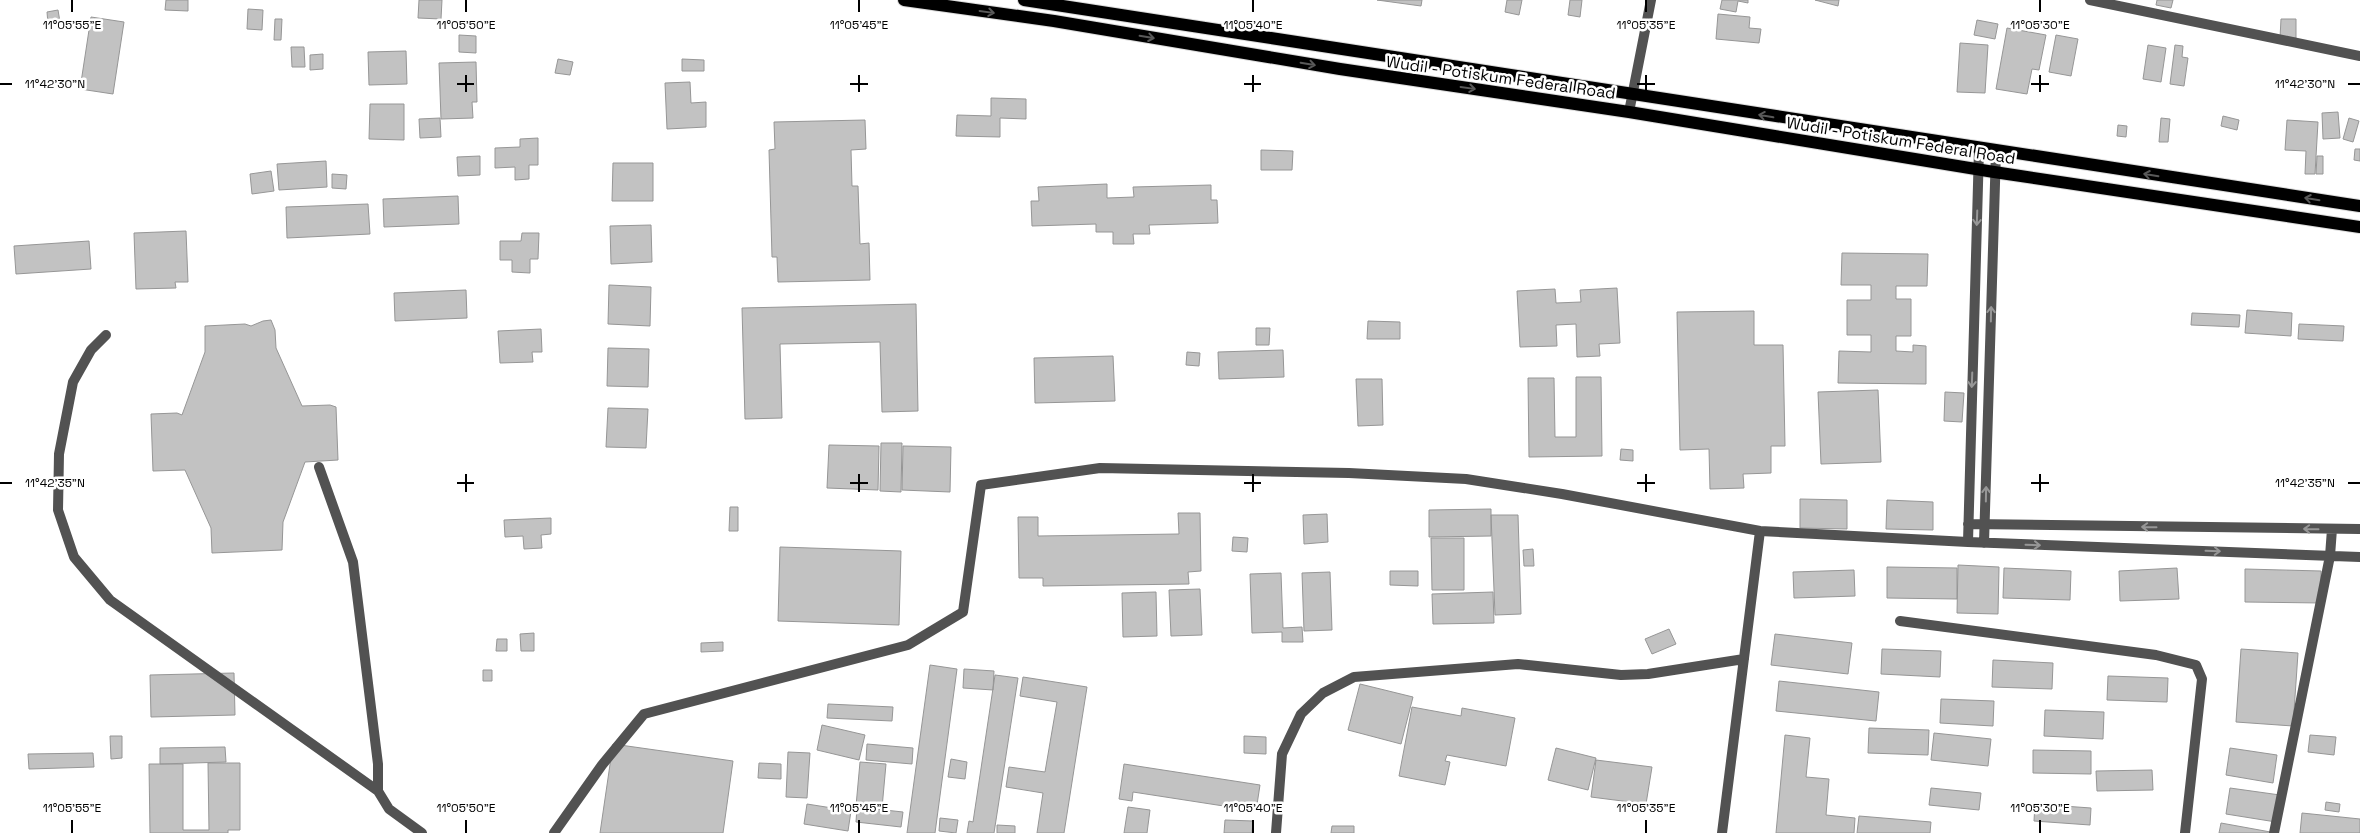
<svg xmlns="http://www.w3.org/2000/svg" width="2360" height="833" font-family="'Space Grotesk',sans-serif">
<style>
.building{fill:#c2c2c2;stroke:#969696}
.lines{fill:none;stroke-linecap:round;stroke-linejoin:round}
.primary-casing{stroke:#dbdbdb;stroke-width:14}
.minor{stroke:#525252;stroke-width:10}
.primary{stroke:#000;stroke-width:12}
.oneway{stroke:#595959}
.oneway2{stroke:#979797}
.ticks{fill:none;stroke:#000;stroke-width:2}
.labels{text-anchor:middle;stroke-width:5;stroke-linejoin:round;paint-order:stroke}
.street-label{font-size:16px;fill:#000;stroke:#fff}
.ticks-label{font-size:12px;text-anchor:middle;fill:#000;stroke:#fff;stroke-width:5;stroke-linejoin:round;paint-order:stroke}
</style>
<rect width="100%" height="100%" fill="#fff"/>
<!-- building -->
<path class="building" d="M166,0H188V11L165,10Z
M419,0H442L441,19L418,18Z
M1377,0H1422L1421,6Z
M1507,0H1522L1519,15L1505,12Z
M1570,0H1582L1580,17L1568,15Z
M1722,0H1748V3L1738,1L1736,12L1720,9Z
M1815,0H1839L1838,6Z
M2157,0H2173L2171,8L2156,5Z
M248,9L263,10L262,30L247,29Z
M58,10L60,22L48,24L47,12Z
M1718,14L1750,17L1749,28L1761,29L1759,43L1716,39Z
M91,17L124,22L113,94L80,89Z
M275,19H282L281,40H274Z
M2281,19H2296V38H2280Z
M1977,20L1998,24L1995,39L1974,35Z
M2007,28L2046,35L2039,70L2032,69L2027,94L1996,89Z
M459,35L476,36V53L459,52Z
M2056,35L2078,39L2071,76L2049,72Z
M1960,43L1988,45L1985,93L1957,92Z
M2148,45L2166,48L2161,82L2143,79Z
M2175,45L2183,46L2182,57L2188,58L2184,86L2170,84Z
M291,47H304L305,67H292Z
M406,51L407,84L369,85L368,52Z
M323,54V69L310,70V55Z
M558,59L573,62L570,75L555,73Z
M682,59L704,60V71H682Z
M476,62L477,102H472L473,118L441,119L439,63Z
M690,82L691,103L706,102V127L667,129L665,83Z
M991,98L1026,99V119L1000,118V137L956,136L957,115L991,116Z
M370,104H404V140L369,139Z
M2338,112L2340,138L2323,139L2322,113Z
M2223,116L2239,120L2237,130L2221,126Z
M440,118L441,137L420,138L419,119Z
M2161,118L2170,119L2168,142H2159Z
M2349,118L2359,121L2353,142L2343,139Z
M865,120L866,149L851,150L852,186H858L860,244L869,243L870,280L778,282L777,257H772L769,150L775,149L774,122Z
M2287,120L2318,122L2315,174H2305L2306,151L2285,150Z
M2118,125L2127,126L2126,137L2117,136Z
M538,138V165H529V179L515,180V167L495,168V148L520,147V139Z
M2355,149H2360V161L2354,160Z
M1261,150L1293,151L1292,170H1261Z
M480,156V175L458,176L457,157Z
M2317,156H2323V174H2316Z
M326,161L327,187L279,190L277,164Z
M613,163H653V201H612Z
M271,171L274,191L252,194L250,174Z
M332,174L347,175L346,189L332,188Z
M1107,184V198L1134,197L1133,187L1211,185V200H1217L1218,223L1149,225L1150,234H1133L1134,244H1113V232H1096V224L1032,226L1031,201H1039L1038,187Z
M458,196L459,224L384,227L383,199Z
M368,204L370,234L287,238L286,207Z
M651,225L652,262L611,264L610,226Z
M186,231L188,282H175L176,288L136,289L134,233Z
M522,233H539L538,259H530V273L512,272V260H500V241H521Z
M89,241L91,269L16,274L14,246Z
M1842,253L1928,254L1927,286H1896V299H1911V336H1896V351L1913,352V345L1926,346V384L1838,383L1839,351L1871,352V335H1847V300H1871V285H1841Z
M609,285L651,287L650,326L608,324Z
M1617,288L1620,343L1599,344L1600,356L1577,357L1576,324L1556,325L1557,346L1520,347L1517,291L1555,289L1556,303L1581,302L1580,290Z
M466,290L467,318L395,321L394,293Z
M916,304L918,411L882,412L880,342L780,344L782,418L745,419L742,308Z
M2247,310L2292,313L2291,336L2245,333Z
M1754,311V345H1783L1785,446H1771V473L1743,474L1744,488L1710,489L1709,449L1680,450L1677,312Z
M2192,313L2240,315L2239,327L2191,325Z
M271,320L275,330L276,348L302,406L330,405L336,407L338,460L305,462L283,522L282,550L212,553L211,528L185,470L153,471L151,414L177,413L182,415L205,352V326L245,324L251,326L263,321Z
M1368,321L1400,322V339H1367Z
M2299,324L2344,326L2343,341L2298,339Z
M1256,328H1270L1269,345H1256Z
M541,329L542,352H532L533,362L500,363L498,331Z
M608,348L649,349L648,387L607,386Z
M1283,350L1284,377L1219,379L1218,352Z
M1187,352L1200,353L1199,366L1186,365Z
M1113,356L1115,401L1035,403L1034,358Z
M1576,377H1601L1602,456L1529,457L1528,378H1554L1555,437H1576Z
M1356,379H1382L1383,425L1358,426Z
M1878,390L1881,462L1821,464L1818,392Z
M1945,392L1964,393L1962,422L1944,421Z
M608,408L648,409L646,448L606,447Z
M881,443H902L901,492L880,491Z
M829,445L879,446L878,490L827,488Z
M903,446L951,447L950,492L902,490Z
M1621,449L1633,450V461L1620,460Z
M1800,499L1847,500V529L1800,528Z
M1887,500L1933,502V530L1886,529Z
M730,507H738V531H729Z
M1491,509V536L1429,537V510Z
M1178,513H1200L1201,571L1188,572L1189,584L1043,586V578H1019L1018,517H1038V536L1179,534Z
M1327,514L1328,542L1304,544L1303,515Z
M1491,515H1518L1521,614L1495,615Z
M551,518V534L541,535L542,548L524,549L523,536L505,537L504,520Z
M1233,537L1248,538L1247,552L1232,551Z
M1431,538H1464V590H1432Z
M780,547L901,551L899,625L778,621Z
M1533,549L1534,566H1524L1523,550Z
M1958,565L1999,567L1998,614L1957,613Z
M1887,567L1957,568V599L1887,598Z
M2004,568L2071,571L2070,600L2003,598Z
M2177,568L2179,599L2120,601L2119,571Z
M2245,569L2321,571V603L2245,602Z
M1854,570L1855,596L1794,598L1793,572Z
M1390,571H1418V586L1390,585Z
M1330,572L1332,630L1304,631L1302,573Z
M1281,573L1283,628L1302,627L1303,642H1282V632L1252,633L1250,574Z
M1200,589L1202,635L1171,636L1169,590Z
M1156,592L1157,636L1123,637L1122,593Z
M1493,592L1494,623L1433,624L1432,594Z
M1669,629L1676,644L1652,654L1645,639Z
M534,633V651H521L520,634Z
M1775,634L1852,643L1848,674L1771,665Z
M497,639H507V651H496Z
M723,642V651L701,652V643Z
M1882,649L1941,651L1940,677L1881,674Z
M2241,649L2298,653L2293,726L2236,722Z
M1993,660L2053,663L2052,689L1992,687Z
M930,665L957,669L935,833H907Z
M964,669L994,671L993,690L963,688Z
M483,670H492V681H483Z
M234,673L235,715L151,717L150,675Z
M995,675L1018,678L994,833H967L969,821L973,822Z
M2108,676L2168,678L2167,702L2107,700Z
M1023,677L1087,687L1064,833H1037L1043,793L1006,787L1009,767L1045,772L1057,702L1020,696Z
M1779,681L1879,692L1876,721L1776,711Z
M1360,684L1413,697L1401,744L1348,730Z
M1941,699L1994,701L1993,726L1940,723Z
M828,704L893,707L892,721L827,718Z
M1412,707L1461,716L1462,708L1515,718L1506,766L1447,755L1445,761L1450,762L1445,785L1399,776Z
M2045,710L2104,712L2103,739L2044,736Z
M822,725L865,735L859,760L817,750Z
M1869,728L1929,730L1928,755L1868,753Z
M1934,733L1991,739L1988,766L1931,760Z
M1785,735L1810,738L1806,777L1829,779L1826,815L1855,818L1854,833H1776Z
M2310,735L2336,737L2334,755L2308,752Z
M110,736H122V758L111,759Z
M1244,736L1266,737V754L1244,753Z
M613,744L733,761L723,833H600Z
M867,744L913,748L912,764L866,760Z
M225,747L226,762L160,764V748Z
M1556,748L1596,758L1588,790L1548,780Z
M2230,748L2277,755L2273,783L2226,775Z
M2033,750L2091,751V774L2033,773Z
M788,752L810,753L807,798L786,797Z
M93,753L94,767L29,769L28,754Z
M951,759L967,762L965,779L948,777Z
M1596,760L1652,767L1646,804L1591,797Z
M860,762L886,764L882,808L856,806Z
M208,763H240V830H228V833H150L149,764H183V830H209Z
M759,763L781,764V779L758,778Z
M1124,764L1260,785L1256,811L1133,792L1132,801L1119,799Z
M2152,770L2153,790L2097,791L2096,771Z
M1931,788L1981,793L1979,810L1929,805Z
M2230,788L2280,795L2276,822L2226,814Z
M2326,802L2340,804L2339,812L2325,810Z
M807,804L851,811L848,831L804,824Z
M2035,804L2091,808L2090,825L2034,821Z
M857,807L903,812L901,827L856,822Z
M1128,807L1150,810L1147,833H1124Z
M2302,813L2360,819V833H2300Z
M1859,816L1931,822L1930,833H1857Z
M940,818L958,820L956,833L939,831Z
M1225,820L1253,821L1252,833H1224Z
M2221,823L2276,833H2219Z
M997,825L1015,826V833H997Z
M1332,826H1354V833H1331Z"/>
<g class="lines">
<!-- primary casing -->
<g class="primary-casing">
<path id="primary" d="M904,0L1054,21L1340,69L1629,112L1994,172L2360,227
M1024,0L2360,206"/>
</g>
<!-- minor -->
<path class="minor" d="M2090,0L2360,56
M1629,112L1651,0
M106,335L91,350L73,382L59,454L58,510L74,557L110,600L378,791L389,809L422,833
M319,467L353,562L378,764V791
M1968,524L2360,529
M1968,542L1979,149
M1984,543L1996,151
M1900,621L2156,655L2196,665L2202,679L2185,833
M554,833L602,765L644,714L908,645L963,612L981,485L1100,468L1349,473L1466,479L1562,494L1760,531L1968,542L2360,557
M1276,833L1282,754L1301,714L1323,693L1354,677L1518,664L1621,675L1648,674L1744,659
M1722,833L1760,531
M2274,833L2330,556L2332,529"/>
<!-- primary -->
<use href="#primary" class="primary"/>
</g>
<!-- one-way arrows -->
<defs><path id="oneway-shaft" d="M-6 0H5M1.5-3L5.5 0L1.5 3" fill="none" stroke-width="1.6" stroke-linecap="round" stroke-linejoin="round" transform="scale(1.25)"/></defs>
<g class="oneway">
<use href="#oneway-shaft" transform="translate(987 12) rotate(8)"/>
<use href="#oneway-shaft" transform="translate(1147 37) rotate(9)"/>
<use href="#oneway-shaft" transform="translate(1308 64) rotate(10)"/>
<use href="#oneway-shaft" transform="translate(1468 88) rotate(8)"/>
<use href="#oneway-shaft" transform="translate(1766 116) rotate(-170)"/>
<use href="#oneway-shaft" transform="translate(2151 175) rotate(-171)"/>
<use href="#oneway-shaft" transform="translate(2312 199) rotate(-171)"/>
</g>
<g class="oneway2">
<use href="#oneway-shaft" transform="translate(1977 218) rotate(92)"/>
<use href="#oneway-shaft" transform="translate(1991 314) rotate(-89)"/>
<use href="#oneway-shaft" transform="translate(1972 380) rotate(92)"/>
<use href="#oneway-shaft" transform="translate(1986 494) rotate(-89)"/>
<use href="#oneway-shaft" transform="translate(2149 527) rotate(-179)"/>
<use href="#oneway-shaft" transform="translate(2311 529) rotate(-179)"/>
<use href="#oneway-shaft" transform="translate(2033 545) rotate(2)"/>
<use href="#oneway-shaft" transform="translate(2213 551) rotate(2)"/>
</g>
<!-- ticks -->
<path class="ticks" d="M72,0V12M466,0V12M859,0V12M1253,0V12M1646,0V12M2040,0V12M466,75V92M859,75V92M1253,75V92M1646,75V92M2040,75V92M0,84H12M457,84H474M850,84H868M1244,84H1261M1637,84H1655M2031,84H2049M2348,84H2360M466,474V492M859,474V492M1253,474V492M1646,474V492M2040,474V492M0,483H12M457,483H474M850,483H868M1244,483H1261M1637,483H1655M2031,483H2049M2348,483H2360M72,820V833M466,820V833M859,820V833M1253,820V833M1646,820V833M2040,820V833"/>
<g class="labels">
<!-- street labels -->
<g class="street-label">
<text transform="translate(1501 77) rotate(8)" y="6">Wudil - Potiskum Federal Road</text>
<text transform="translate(1901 140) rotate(9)" y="6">Wudil - Potiskum Federal Road</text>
</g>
</g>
<g class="ticks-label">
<text x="72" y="29">11°05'55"E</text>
<text x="466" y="29">11°05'50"E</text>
<text x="859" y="29">11°05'45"E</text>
<text x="1253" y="29">11°05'40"E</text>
<text x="1646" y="29">11°05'35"E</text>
<text x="2040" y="29">11°05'30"E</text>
<text x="2305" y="88">11°42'30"N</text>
<text x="55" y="88">11°42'30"N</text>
<text x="2305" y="487">11°42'35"N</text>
<text x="55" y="487">11°42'35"N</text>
<text x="72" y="812">11°05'55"E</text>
<text x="466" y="812">11°05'50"E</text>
<text x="859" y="812">11°05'45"E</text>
<text x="1253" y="812">11°05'40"E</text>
<text x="1646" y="812">11°05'35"E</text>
<text x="2040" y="812">11°05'30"E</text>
</g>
</svg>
